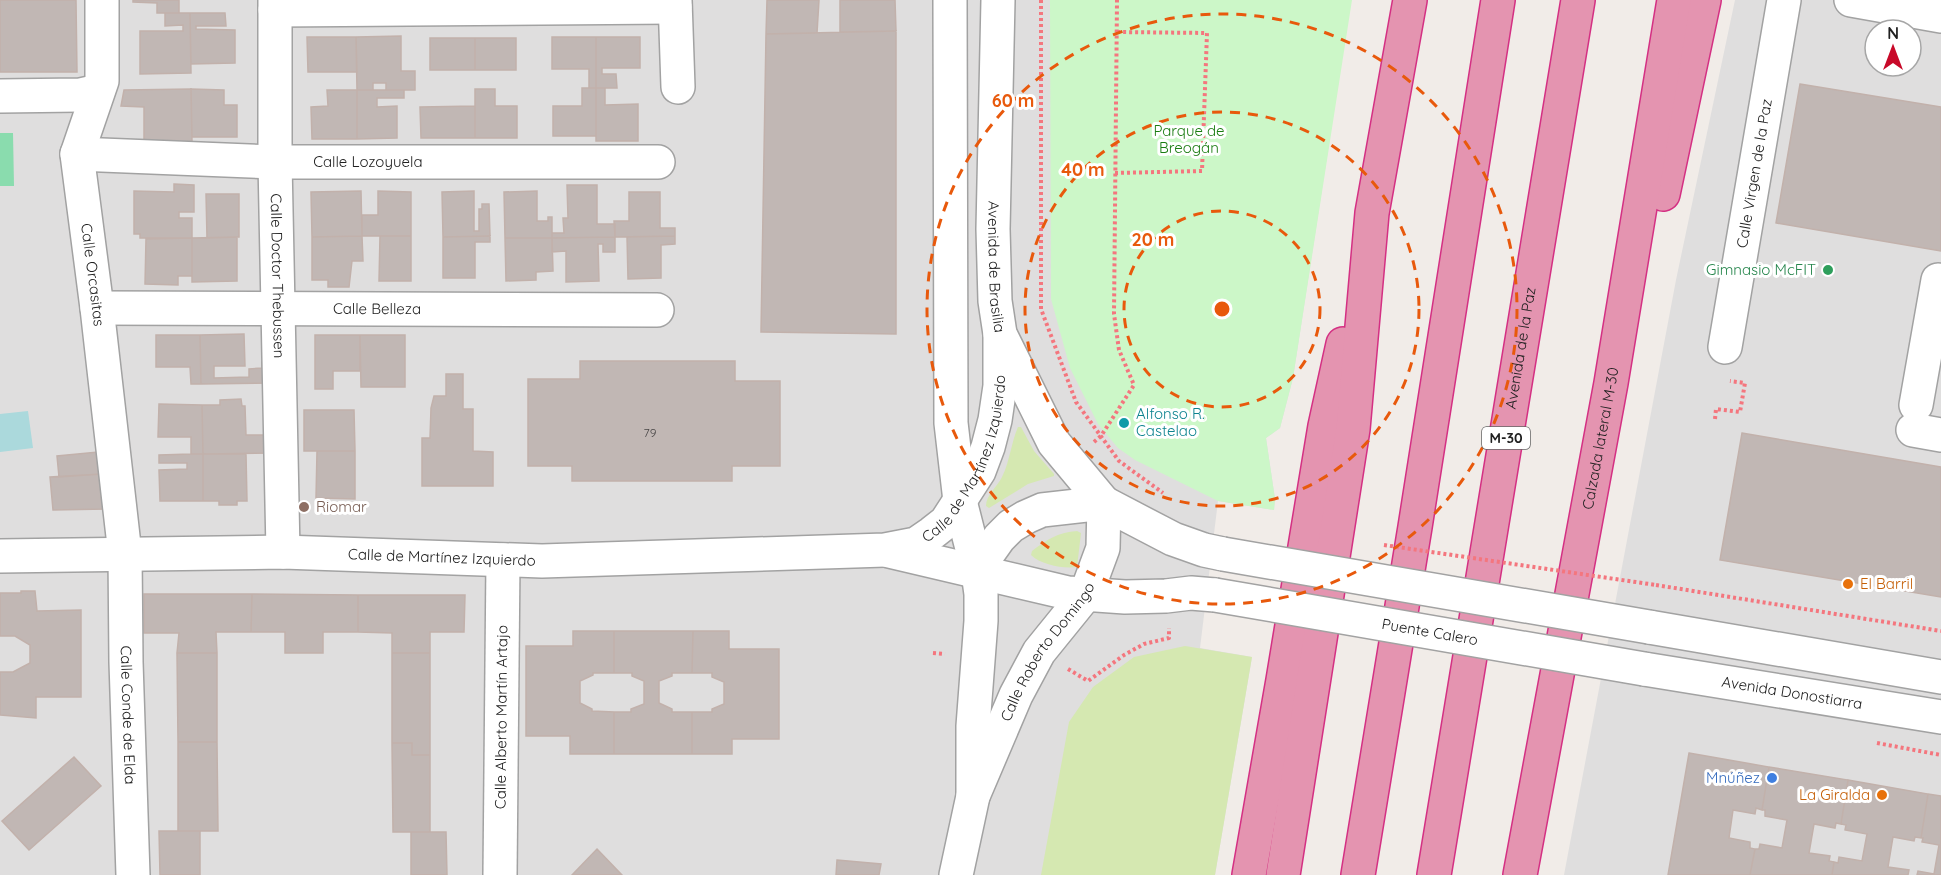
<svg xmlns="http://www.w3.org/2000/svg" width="1941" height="875" font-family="Quicksand,sans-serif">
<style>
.residential{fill:#dfdede;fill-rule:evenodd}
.grass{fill:#d5e8b1}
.park{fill:#ccf7c8}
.pitch{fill:#8adcae}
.water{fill:#abd9dc}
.building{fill:#c1b7b4;stroke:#c2b1ab;stroke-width:1.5}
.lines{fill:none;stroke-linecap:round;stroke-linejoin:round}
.minor-casing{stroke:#a2a2a2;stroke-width:36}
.highway-casing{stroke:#d43083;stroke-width:36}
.path{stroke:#f4767e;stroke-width:4;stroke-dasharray:3 3;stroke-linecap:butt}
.minor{stroke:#fff;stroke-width:33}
.highway{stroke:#e494b0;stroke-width:33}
.minor-bridge-casing{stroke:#a2a2a2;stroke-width:36;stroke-linecap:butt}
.path-bridge{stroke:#f4767e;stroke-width:4;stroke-dasharray:3 3;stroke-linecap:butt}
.minor-bridge{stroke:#fff;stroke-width:33}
.ring{fill:none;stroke:#e8590c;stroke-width:3;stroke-dasharray:10 8}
.leisure-dot{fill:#2e9e5b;stroke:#fff;stroke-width:2}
.culture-dot{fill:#0f9aa8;stroke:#fff;stroke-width:2}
.education-dot{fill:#8d6e63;stroke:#fff;stroke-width:2}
.food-dot{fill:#e8710a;stroke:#fff;stroke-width:2}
.shop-dot{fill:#3f7fe0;stroke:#fff;stroke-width:2}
.labels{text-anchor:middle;stroke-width:6;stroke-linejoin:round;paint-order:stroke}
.number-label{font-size:12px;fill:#494646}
.shield{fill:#fff;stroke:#646464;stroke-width:1.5}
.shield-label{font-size:14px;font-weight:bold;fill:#212121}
.park-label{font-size:15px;fill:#1a7c11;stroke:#fff}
.street-label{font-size:15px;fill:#212121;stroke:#fff}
.leisure-label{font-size:15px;fill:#27864d;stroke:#fff;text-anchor:end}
.culture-label{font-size:15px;fill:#0d838f;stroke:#fff;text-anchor:start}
.education-label{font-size:15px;fill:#785e54;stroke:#fff;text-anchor:start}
.food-label{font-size:15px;fill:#c56008;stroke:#fff;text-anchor:start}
.shop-label{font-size:15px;fill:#366cbe;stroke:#fff;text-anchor:end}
.centre{fill:#e8590c;stroke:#fff;stroke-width:3}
.ring-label{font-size:18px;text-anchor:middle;font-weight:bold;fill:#e8590c;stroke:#fff;stroke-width:6;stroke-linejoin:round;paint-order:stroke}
</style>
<rect width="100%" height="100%" fill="#f1ece8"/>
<!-- residential -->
<path class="residential" d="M0,0H1351L1293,378L1280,428L1266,438L1275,499L1274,510L1218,501L1200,648L1252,657L1215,875H0Z
M1735,0H1941V875H1564L1676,280ZM1875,30H1911V66H1875Z"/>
<!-- grass -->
<path class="grass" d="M1018,427H1021L1034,451L1054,474V476L1028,484L989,508L986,506C986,495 997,487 1002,477C1010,461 1011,443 1018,427Z
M1077,531L1081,533L1077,567C1064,569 1041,565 1031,555L1032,551C1046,540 1059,532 1077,531Z
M1185,646L1252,657L1215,875H1041L1069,722L1093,687L1134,657Z"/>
<!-- park -->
<path class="park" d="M1050,0H1352L1293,378L1280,428L1266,438L1275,499L1274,510L1218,501L1135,460L1118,448L1098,424L1070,368L1051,299Z"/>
<!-- pitch -->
<path class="pitch" d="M0,133H13L14,186H0Z"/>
<!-- water -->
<path class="water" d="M28,411L33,448L0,452V414Z"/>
<!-- building -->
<path class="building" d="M0,0H76L77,72H0Z
M133,0H179V13H157V3L133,2Z
M767,0H819L817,33L766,34Z
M840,0H895L896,31L840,32Z
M165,13H190L191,73L140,74V31H183V25L165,26Z
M190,13H225L226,26H196V29L235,30V63L191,64Z
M896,31V334L761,332L766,34Z
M401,36V71H415V90H386V83H373V90H357L356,37Z
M307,37H356L357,72H308Z
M552,37H596V88H589V69H552Z
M596,37H640V68H602V74H616L617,88H596Z
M430,38H475V70H430Z
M475,38H516V70H475Z
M1800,84L1941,107V251L1776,223Z
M582,88H596V136H553V106H582Z
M596,88H605V105L638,104V141H596Z
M191,89L192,142L144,143V107L121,106L124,90Z
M191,89L224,90V105H237V137H192Z
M475,89H495V106H517V138H475Z
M327,90H357V139H312L311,107L328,106Z
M357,90H404V98H377V107L397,106V138L357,139Z
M475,106V138H421L420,107Z
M174,184L194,185V212H179V218H192V238H140V234H134V191L174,192Z
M567,185H597V224H615V237L552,238V233H564L563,218H568Z
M361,191L362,236L312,237L311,192Z
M378,191L411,192V236H362V215H378Z
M474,191V231H479V209H482V204H489L490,236L443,237L442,192Z
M537,191V221H548V217H552V238H505L504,192Z
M629,192H660V228H675V236L615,237L614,221H629Z
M206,194H239V237L207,238Z
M362,236L363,261H352L349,287H328V280H312V237Z
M380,236H411V281H379Z
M490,236V242H475V278H443V237Z
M675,236V244L661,245V278L628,279L627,237Z
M237,237V281L192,282V238Z
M615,237V252H603V244H598L599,281L566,282V251L552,252V238Z
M192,238V276H178V285L145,284L146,239Z
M505,238H552L553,271L536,272V280L506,281Z
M244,334L245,366H214V378L249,377V369L262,368V362H270L271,383L201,384L200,335Z
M156,335H200L201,384H191L190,367H156Z
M315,335H360V371H333V389H315Z
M360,335H405V387H361Z
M580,361H735V381H780V466H732V481H572V466H528V379H580Z
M446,374H463V409H473V451L493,452V486H422V438H430L431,408L434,396H446Z
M241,399L242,406H245L246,435H272V453L203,454L202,405H220V400Z
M159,404L202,405L203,454H191V437H158Z
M304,410H354L355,451H304Z
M1742,433L1941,467V597L1720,560Z
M317,451H355V499L316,498Z
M98,452L101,474L59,477L57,456Z
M191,454H203V501H160L159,470L187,469V463H159V455Z
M203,454H246L247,501H237V505H219V501H203Z
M101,474L106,509L53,510L50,477Z
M21,591H35L37,611L81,610V697H36V718L0,715V672H13L30,663V645L15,636H0V593H21Z
M144,594H252L251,632H216L217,653H177L179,633H144Z
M252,594L358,595V632H323V653H285V632H251Z
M358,595H465L464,632H430V653H392V633L358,632Z
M573,631H614V673H593V675L580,681V703L592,709V711L614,712V754H570V736H526V646H573Z
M614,631H693L692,673H672V676L659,681V703L672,709V712H692V754H614V712H631V709L644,704V681L632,676V673H614Z
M693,631H729V649H779V739H732V754H692V712H712V709L724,704V682L712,677V673H692Z
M177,653H217V742H178Z
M392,653H430V755H412V743H392Z
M178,742H217L218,831H178Z
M392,743H412V755H430V832H393Z
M1689,753L1769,767L1762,810L1756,808L1755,814L1733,810L1729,838L1750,842V848L1755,849L1750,875H1668Z
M74,757L101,786L29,850L2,821Z
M1769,767L1848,780L1841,824L1836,823L1835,828L1814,824L1809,853L1830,856L1829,861L1834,862L1832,875H1750L1755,849H1759L1760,844L1782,848L1787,820L1765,816V810H1762Z
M1848,780L1928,794L1921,838L1915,837L1914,841L1893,837L1888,867L1909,870L1908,875H1832L1834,862L1838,863L1839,857L1862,861L1867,834L1845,830L1846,825L1841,824Z
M1928,794L1941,796V875H1917L1918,871L1934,874L1939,845L1922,842L1923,838H1921Z
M159,831H200V875H160Z
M411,832H446L447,875H411Z
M597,849L622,875H572Z
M837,860L881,864L879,875H836Z"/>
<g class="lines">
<!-- minor casing -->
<g class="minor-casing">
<g id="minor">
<path id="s1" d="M102,0V81L77,154L97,308L125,554L126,662L133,875"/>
<path id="s2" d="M275,0V162L283,552"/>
<path d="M675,0L678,87"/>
<path d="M950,0L951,423L960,501L978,572L981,594V621L973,726V796"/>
<path id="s3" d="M998,0L993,229L995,301L1000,334L1054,443L1104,503"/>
<path d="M1851,0L1941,16"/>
<path d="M275,10L675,7"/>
<path d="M0,96L80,95L98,91"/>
<path id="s4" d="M77,154L275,162H658"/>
<path id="s5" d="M97,308L657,310"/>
<path id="s6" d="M1725,347L1784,0"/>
<path d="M1916,405L1938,280L1941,281"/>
<path d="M1913,430L1941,435"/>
<path d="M889,551L1068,593L1125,597L1166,596L1191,593L1215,595"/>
<path id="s7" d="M0,556L283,552L542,561L885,550L916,544L932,533L946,522L979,471L988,447L995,420L1000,386V334"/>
<path d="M978,572L987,555L999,538L1011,526L1026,517L1042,510L1104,503L1173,539L1204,550L1223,554"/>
<path d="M1649,627L1941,677"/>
<path id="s8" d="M1644,669L1941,717"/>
<path id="s9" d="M500,875L503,560"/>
<path id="s10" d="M956,875L973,796L1016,695L1039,652L1086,594L1103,548L1104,503"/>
</g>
</g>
<!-- highway casing -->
<g class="highway-casing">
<g id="highway">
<path d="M1663,194L1704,0"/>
<path d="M1249,875L1283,680L1325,426L1343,344"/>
<path d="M1283,875L1353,429L1372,213L1410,0"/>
<path d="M1358,875L1415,527L1498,0"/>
<path id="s11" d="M1434,875L1578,0"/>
<path id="s12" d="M1520,875L1611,383L1674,0"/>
</g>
</g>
<!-- path -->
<path class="path" d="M1041,0V309L1076,402L1119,461L1163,493
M1115,173L1202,171L1207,33L1117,32
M1715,419L1716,409L1740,412L1745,383L1730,381
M1094,442L1101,436L1134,385L1119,350L1114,314L1117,0
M1656,585L1941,631
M933,653L945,654
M1068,669L1088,681L1124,655L1144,644L1169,638V628
M1877,743L1941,755"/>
<!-- minor -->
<use href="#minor" class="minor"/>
<!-- highway -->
<use href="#highway" class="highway"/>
<!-- minor-bridge casing -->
<g class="minor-bridge-casing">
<g id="minor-bridge">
<path d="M1223,554L1649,627"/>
<path id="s13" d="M1215,595L1644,669"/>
</g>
</g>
<!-- path-bridge -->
<path class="path-bridge" d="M1384,545L1656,585"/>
<!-- minor-bridge -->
<use href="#minor-bridge" class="minor-bridge"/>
</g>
<!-- distance rings -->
<g class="ring">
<circle cx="1222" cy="309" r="98"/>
<circle cx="1222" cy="309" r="197"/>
<circle cx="1222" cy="309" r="295"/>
</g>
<!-- markers -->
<circle class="leisure-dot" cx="1828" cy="270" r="6"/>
<circle class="culture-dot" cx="1124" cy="423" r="6"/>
<circle class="education-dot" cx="304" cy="507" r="6"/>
<g class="food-dot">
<circle cx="1848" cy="584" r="6"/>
<circle cx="1882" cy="795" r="6"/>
</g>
<circle class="shop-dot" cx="1772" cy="778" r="6"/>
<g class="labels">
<!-- number labels -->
<g class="number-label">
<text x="650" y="437">79</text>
</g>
<!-- shield labels -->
<rect class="shield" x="1482" y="427" width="48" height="22" rx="4.5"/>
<g class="shield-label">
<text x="1506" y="443">M-30</text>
</g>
<!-- park labels -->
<g class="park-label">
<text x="1189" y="136">Parque de<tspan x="1189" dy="17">Breogán</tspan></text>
</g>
<!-- street labels -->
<g class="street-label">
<text dy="5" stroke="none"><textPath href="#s4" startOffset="291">Calle Lozoyuela</textPath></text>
<text dy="5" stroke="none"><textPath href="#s6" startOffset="176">Calle Virgen de la Paz</textPath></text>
<text dy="5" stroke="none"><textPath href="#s3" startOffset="267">Avenida de Brasilia</textPath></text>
<text dy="5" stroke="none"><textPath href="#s1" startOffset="280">Calle Orcasitas</textPath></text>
<text dy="5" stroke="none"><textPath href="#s2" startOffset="276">Calle Doctor Thebussen</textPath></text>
<text dy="5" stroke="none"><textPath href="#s5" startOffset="280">Calle Belleza</textPath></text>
<text dy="5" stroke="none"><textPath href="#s11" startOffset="534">Avenida de la Paz</textPath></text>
<text dy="5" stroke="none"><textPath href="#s12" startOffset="444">Calzada lateral M-30</textPath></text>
<text dy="5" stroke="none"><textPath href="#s7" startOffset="1020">Calle de Martínez Izquierdo</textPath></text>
<text dy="5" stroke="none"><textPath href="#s7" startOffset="442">Calle de Martínez Izquierdo</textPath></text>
<text dy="5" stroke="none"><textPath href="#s13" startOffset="218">Puente Calero</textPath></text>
<text dy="5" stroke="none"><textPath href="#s10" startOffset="244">Calle Roberto Domingo</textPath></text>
<text dy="5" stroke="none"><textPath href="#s8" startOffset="150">Avenida Donostiarra</textPath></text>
<text dy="5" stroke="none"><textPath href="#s1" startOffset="722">Calle Conde de Elda</textPath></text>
<text dy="5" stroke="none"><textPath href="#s9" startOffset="158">Calle Alberto Martín Artajo</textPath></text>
</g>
<!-- leisure labels -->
<g class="leisure-label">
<text x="1816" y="275">Gimnasio McFIT</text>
</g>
<!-- culture labels -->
<g class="culture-label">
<text x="1136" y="419">Alfonso R.<tspan x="1136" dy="17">Castelao</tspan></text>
</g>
<!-- education labels -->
<g class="education-label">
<text x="316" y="512">Riomar</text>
</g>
<!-- food labels -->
<g class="food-label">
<text x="1860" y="589">El Barril</text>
<text x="1870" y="800" text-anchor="end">La Giralda</text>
</g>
<!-- shop labels -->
<g class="shop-label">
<text x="1760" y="783">Mnúñez</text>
</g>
</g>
<circle cx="1222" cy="309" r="9" class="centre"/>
<g class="ring-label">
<text x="1013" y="107">60 m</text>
<text x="1083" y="176">40 m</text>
<text x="1153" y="246">20 m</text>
</g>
<!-- north arrow -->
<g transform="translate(1893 48)"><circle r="28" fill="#ffffff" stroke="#a6a6a6" stroke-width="1.5"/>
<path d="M0-4.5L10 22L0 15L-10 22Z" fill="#c80929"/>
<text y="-9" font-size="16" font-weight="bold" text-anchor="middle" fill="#212121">N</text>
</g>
</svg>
